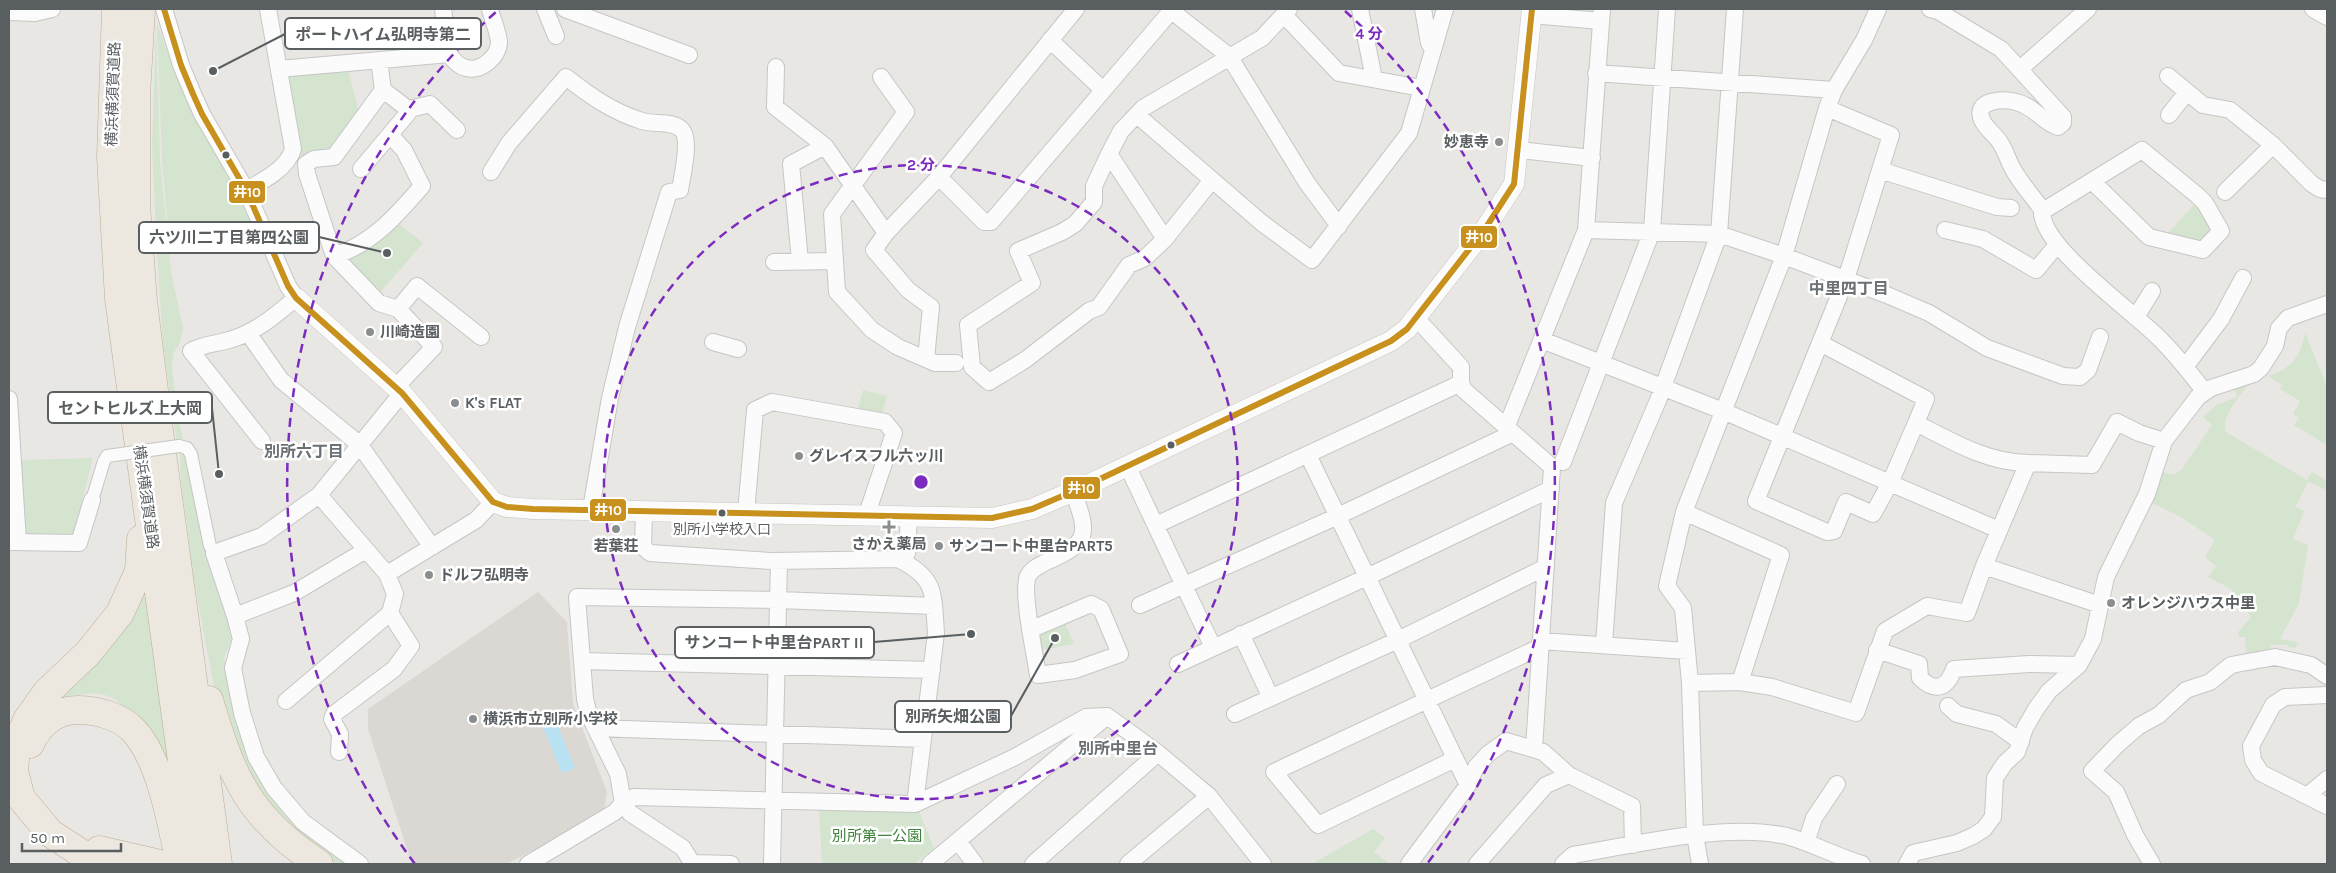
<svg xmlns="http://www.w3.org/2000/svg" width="2336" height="873" font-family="Karla,'Noto Sans JP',sans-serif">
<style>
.education{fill:#dbd7d3}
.green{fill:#d4e4cf}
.water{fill:#b8e1f2}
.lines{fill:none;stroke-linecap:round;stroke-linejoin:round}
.pedestrian-casing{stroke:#c5c6c5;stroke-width:14}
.minor-casing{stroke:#c5c6c5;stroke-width:18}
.tertiary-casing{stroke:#c5c6c5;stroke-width:21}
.motorway-casing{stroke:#beac93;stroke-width:29}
.pedestrian{stroke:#fcfbfb;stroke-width:12}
.minor{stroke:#fcfbfb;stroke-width:16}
.tertiary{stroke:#fcfbfb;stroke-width:20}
.motorway{stroke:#ece8e0;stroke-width:28}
.pedestrian-bridge-casing{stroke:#c5c6c5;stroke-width:14;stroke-linecap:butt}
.pedestrian-bridge{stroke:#fcfbfb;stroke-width:12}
.bus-1-casing{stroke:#fff;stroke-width:10}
.bus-1{stroke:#c8901d;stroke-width:6}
.ring{fill:none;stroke:#7b2cbf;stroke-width:2.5;stroke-dasharray:9 6}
.poi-dot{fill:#8b8e8e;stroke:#fff;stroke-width:2}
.bus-dot{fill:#595e61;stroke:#fff;stroke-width:2}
.labels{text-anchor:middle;stroke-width:5;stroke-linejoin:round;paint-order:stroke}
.bus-label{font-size:14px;fill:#595e61;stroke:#fff}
.street-label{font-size:15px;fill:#595e61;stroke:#fff}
.poi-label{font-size:15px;font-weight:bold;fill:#595e61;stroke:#fff;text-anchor:start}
.park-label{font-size:15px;fill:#3e8039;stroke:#fff}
.neighbourhood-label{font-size:16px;font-weight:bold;fill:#6a7073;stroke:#fff}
.centre{fill:#7b2cbf;stroke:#fff;stroke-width:2.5}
.ring-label{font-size:15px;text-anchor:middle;font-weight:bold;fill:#7b2cbf;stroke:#fff;stroke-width:5;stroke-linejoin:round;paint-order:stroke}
.leader{fill:none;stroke:#595e61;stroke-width:2}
.callout-dot{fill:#595e61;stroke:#fff;stroke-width:2}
.callout{fill:#fff;stroke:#595e61;stroke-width:2}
.callout-label{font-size:16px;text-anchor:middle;font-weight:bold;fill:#595e61}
.line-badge{stroke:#fff;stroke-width:2}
.badge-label{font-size:14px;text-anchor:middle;font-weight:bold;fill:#fff}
</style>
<rect width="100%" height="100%" fill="#e9e7e3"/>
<!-- education -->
<path class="education" d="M538,592L567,622L573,704L607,792L603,815L506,864H412L368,729V709Z"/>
<!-- green -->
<path class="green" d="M156,23L160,160L171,272L183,328L180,343L173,354L172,367L177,410L184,444H177L163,344L157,252L152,147Z
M157,24C172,65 189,104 209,143C225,172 245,200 256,231L240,240L219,241L168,230L162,160Z
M348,69L359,112C343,134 330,164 298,154L286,75Z
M2197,202L2215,231L2201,245L2164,237Z
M399,224L423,243L378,295L345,263Z
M2305,333L2327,386V445L2294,425L2299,418L2293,414L2300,401L2280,389L2282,385L2268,376C2291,369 2301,356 2305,333Z
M2249,384C2240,395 2220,418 2226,432L2307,480L2312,472L2327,481V490L2308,482L2295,507L2304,511L2293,539L2308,545L2299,603L2280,639L2298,642L2295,648L2288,647V645H2271L2270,656L2246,657L2245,637H2239L2238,632L2251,617L2231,589L2208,577L2216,566L2205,557L2215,540L2179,516L2148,501L2159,471L2174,475L2182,469L2212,425L2203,417L2216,405L2237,397L2234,385Z
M863,390L887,396L881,418L857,412Z
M183,454L186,456L206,555L234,635L224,657L232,700L250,753L350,864C340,864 332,861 322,860L250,790L218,709L191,564C189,527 180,492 180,455Z
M93,458L73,536H24L19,460Z
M146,585L172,762H163C152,747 129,710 116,700C100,688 69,695 52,701Z
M1065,623L1074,644L1040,650L1038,632Z
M819,808L918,809L934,848L914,864H822Z
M1373,829L1385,838L1374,852L1390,864H1312Z"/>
<!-- water -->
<path class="water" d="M556,722L575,768L562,773L543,727Z"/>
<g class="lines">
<!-- pedestrian casing -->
<g class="pedestrian-casing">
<path id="pedestrian" d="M179,446L187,448L191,454L210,546
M92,500L104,461"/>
</g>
<!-- minor casing -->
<g class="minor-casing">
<path id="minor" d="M164,9L181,65L193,94L202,114L246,190L288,286L296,298C276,315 255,333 229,340C216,344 203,344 191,351L262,441
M443,9L449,54
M545,9L556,36
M565,9L689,55
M1169,9L1229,56L1307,183L1339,226
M1360,9L1374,79
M1423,9L1429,43L1433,49
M1878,9L1864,40L1834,90L1827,108L1784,256L1684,512L1667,586L1683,608L1690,683L1740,682L1772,687L1856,713L1885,631L1927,606L1967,613L1984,566L2028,463C1988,463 1951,441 1916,423L1926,399L1820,343L1756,501L1827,532L1834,531L1846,502L1873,514L1890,483L1916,423
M1930,9L1938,11L2001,49L2063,117V123L2058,127C2042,122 2033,105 2016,102C2004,99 1973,99 1982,120C1986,129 1996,135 2001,144C2006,152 2009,163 2014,171C2022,185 2034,198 2043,211
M2313,9L2327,17
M9,12L35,13L52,9
M1284,15L1339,73L1421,88
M1531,15L1601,21
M1050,40L1103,90
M379,60L383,90L334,157L314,159L306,164L307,174L334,256C372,244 397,215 422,186L404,150L390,135
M776,67L775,107L825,146L886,233
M279,69L449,54C453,60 458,66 466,68C481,72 498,57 499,43C499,33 492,19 490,9
M2020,69L2088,9
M1596,73L1834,90
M2168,76L2203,105L2230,110L2273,145L2312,184L2320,189L2327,190
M881,77L906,112L832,214L837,292L872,330L898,347L935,363H956
M406,110L430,104L457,130
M1137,115L1262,223L1312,260L1409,133L1445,9
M2169,115L2187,92
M1519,150L1592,158
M1109,154L1165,239
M361,169L408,113L404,106L383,90
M1880,170L1997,207L2011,208
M491,172L509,143L566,77C590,96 613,112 642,121C654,125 673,120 682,130C691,140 682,177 680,190L669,192L627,327L610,398L591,509
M939,177L984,222H991L1171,11
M1212,180L1165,239L1145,258L1129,265L1099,307L1089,311L1025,360L989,382L972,367L968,325L1032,283L1018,251L1062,232L1075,224L1094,202V186L1109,154L1121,131L1143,108L1262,38L1289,9
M2092,181L2149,237L2203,250L2221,231L2205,203L2198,196L2142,150L2043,211L2042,214C2046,251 2133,311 2161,340C2177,356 2191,374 2205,392
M246,190C263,181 288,168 293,149L268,9
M2225,192L2273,145
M1586,230L1719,234L1784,256L1887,295L1929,313L1987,348L2063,376L2080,377L2088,370L2100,337
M1945,230L1983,239L2036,270L2057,245
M334,256L379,303L398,309L434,347L396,387
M800,261L791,164L825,146
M774,262L835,261
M398,309L417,286L481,337
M2136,317L2152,291
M1417,319L1461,367V383L1464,390L1552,467L1534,749
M248,333L281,380L359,444L432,547
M1542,340L1723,411L1999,530
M713,342L738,349
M1820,343L1846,279L1891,135L1827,108
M926,359L931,307L908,290L874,250L886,233L939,177L1076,9
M2185,367L2221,319L2243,278
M9,399L18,542
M1506,428L1586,230L1602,9
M1308,455L1468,785
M1563,462L1652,231L1667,9
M2028,463L2092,465L2117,422L2139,433L2164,441
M1127,465L1213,647
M644,510L643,547L650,553L771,561L898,559C937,578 933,594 936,633L915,804
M746,512L755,410L772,402L885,422L894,433L867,514
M1684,512L1781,555L1740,682
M1156,525L1461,383
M9,542L79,543L92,500
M898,559L907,553L909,516
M1984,566L2100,605
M387,574L476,520L493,502
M1140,605L1338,516L1513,433
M235,616L294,593L366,550
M1032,629L1091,604L1101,609L1120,654L1075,670L1038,675C1035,655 1021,591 1028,576C1032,568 1039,566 1046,562C1090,543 1089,534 1073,491
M1241,634L1271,698
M1540,641L1687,651
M1604,645L1614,503L1659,398L1719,234L1735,9
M1877,650L1919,664L1920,678C1936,693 1947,688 1954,669L2029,664L2079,665
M582,661L932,670
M1178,664L1367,577L1551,489
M1690,683L1695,835L1700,864
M2327,695L2285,697L2273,705L2251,746L2253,760L2261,773L2327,806
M286,701L390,613L395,594L387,574L319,495
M1948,706L1957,714L1996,724L2021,742
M1235,714L1398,640L1546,567
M595,728L923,739
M339,752L340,734L332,719L334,714L394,669L411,646L390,613
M1455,759L1318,825L1274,772L1540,647
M2307,796L2327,779
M958,841L975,864
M1806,843L1814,818L1837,784
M360,864L303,822L274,788L256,757L242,713L233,668L241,639L235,616L214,553L262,536L319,495L402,393
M528,864L615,812L623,803L634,797L915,804L1015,757L1086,717L1107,716L1158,753L1209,796L1263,864
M731,864L692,863L683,848L630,813L623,803L618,774L589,715L585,699L577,597L779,600L934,606
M772,864L779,561
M930,864L1107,716
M1033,864L1158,753
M1128,864L1209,796
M1409,864L1468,785L1476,767L1488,754L1506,741L1543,752L1569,775L1632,806L1633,845
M1477,864L1546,785L1569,775
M1563,864L1573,855C1634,845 1730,821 1790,837C1814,844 1838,857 1862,864
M1907,864L1913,853L1957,843L1973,836L1984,829L1993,817L1995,778L2005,763L2017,752L2025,728L2036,709L2049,691L2079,665L2093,639L2106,577L2147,494L2164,441L2198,397L2211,388L2254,374L2261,368L2275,346L2279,328L2288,318L2327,304
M2152,864L2135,835L2116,792L2092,771L2118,744L2139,726L2159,715L2186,690L2210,682L2231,665L2275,657L2311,665L2327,676"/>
</g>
<!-- tertiary casing -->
<g class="tertiary-casing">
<path id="tertiary" d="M296,298L402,393L493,502L507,507L533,509L992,518L1032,509L1081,488L1391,341L1407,329L1485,229L1514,184L1532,9"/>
</g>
<!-- motorway casing -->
<g class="motorway-casing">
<path id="motorway" d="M116,9L111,157L119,299L196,864
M141,9L136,95V205L143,301L159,431L218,864
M209,700C232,778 249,818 319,864
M30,744C39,724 56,710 77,710C97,710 120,716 134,731C161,760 172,826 180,864
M99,850L160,864
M117,864L84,855L50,833L21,798L14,771L16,747L27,720L47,692L88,653L120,613L139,571L141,539"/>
</g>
<!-- pedestrian -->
<use href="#pedestrian" class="pedestrian"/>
<!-- minor -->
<use href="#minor" class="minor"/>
<!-- tertiary -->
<use href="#tertiary" class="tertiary"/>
<!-- motorway -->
<use href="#motorway" class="motorway"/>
<!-- pedestrian-bridge casing -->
<g class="pedestrian-bridge-casing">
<path id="pedestrian-bridge" d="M104,461L107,456L179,446"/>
</g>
<!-- pedestrian-bridge -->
<use href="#pedestrian-bridge" class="pedestrian-bridge"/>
<!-- bus-1 casing -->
<g class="bus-1-casing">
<path id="bus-1" d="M164,9L181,65L193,94L202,114L246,190L288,286L296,298L402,393L493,502L507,507L533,509L992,518L1032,509L1081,488L1391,341L1407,329L1485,229L1514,184L1532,9"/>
</g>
<!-- bus-1 -->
<use href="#bus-1" class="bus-1"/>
</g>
<!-- distance rings -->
<g class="ring">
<circle cx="921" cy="482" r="317"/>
<path d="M415 864A634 634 0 0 1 497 11M1345 11A634 634 0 0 1 1427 864"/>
</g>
<!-- markers -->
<g class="poi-dot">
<circle cx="1499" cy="142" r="5"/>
<circle cx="370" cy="332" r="5"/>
<circle cx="455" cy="403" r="5"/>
<circle cx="799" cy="456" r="5"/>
<path d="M886.5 519.5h5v5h5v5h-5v5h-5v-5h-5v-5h5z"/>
<circle cx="616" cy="529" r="5"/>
<circle cx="939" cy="546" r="5"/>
<circle cx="429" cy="575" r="5"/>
<circle cx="2111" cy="603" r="5"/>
<circle cx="473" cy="719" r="5"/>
</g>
<g class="bus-dot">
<circle cx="226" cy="155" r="4.5"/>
<circle cx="1171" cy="445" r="4.5"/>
<circle cx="722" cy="513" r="4.5"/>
</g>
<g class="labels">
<!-- bus labels -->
<g class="bus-label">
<text x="722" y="534">別所小学校入口</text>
</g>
<!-- street labels -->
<g class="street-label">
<text transform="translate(113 94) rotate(-88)" y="5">横浜横須賀道路</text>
<text transform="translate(146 497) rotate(82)" y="5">横浜横須賀道路</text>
</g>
<!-- poi labels -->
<g class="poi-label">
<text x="1489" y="147" text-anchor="end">妙恵寺</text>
<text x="380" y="337">川崎造園</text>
<text x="465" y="408">K's FLAT</text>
<text x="809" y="461">グレイスフル六ッ川</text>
<text x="889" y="549" text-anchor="middle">さかえ薬局</text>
<text x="616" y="551" text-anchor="middle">若葉荘</text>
<text x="949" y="551">サンコート中里台PART5</text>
<text x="439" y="580">ドルフ弘明寺</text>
<text x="2121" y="608">オレンジハウス中里</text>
<text x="483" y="724">横浜市立別所小学校</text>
</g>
<!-- park labels -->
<g class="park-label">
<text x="877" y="841">別所第一公園</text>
</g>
<!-- neighbourhood labels -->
<g class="neighbourhood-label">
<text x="1849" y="294">中里四丁目</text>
<text x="304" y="457">別所六丁目</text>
<text x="1118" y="754">別所中里台</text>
</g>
</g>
<circle cx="921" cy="482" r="8" class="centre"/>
<g class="ring-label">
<text x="1369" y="39">4 分</text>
<text x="921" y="170">2 分</text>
</g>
<!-- callouts -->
<path class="leader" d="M213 71L285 34M387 253L319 237M219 474L212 408M971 634L874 642M1055 638L1011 716"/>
<g class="callout-dot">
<circle cx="213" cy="71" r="5"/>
<circle cx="387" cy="253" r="5"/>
<circle cx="219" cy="474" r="5"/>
<circle cx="971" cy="634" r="5"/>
<circle cx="1055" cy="638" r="5"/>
</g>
<g class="callout">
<rect x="285" y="18" width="196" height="31" rx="5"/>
<rect x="139" y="222" width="180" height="31" rx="5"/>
<rect x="48" y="392" width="164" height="31" rx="5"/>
<rect x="675" y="627" width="199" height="31" rx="5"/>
<rect x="895" y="701" width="116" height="31" rx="5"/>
</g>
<g class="callout-label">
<text x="383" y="40">ポートハイム弘明寺第二</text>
<text x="229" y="243">六ツ川二丁目第四公園</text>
<text x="130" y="414">セントヒルズ上大岡</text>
<text x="774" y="648">サンコート中里台PART II</text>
<text x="953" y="722">別所矢畑公園</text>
</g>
<g class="line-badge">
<rect x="228" y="180" width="38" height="24" rx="5" fill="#c8901d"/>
<rect x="1460" y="225" width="38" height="24" rx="5" fill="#c8901d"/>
<rect x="1062" y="476" width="39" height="24" rx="5" fill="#c8901d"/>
<rect x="589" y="498" width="38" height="24" rx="5" fill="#c8901d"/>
</g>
<g class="badge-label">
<text x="247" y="197">井10</text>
<text x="1479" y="242">井10</text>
<text x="1081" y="493">井10</text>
<text x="608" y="515">井10</text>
</g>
<!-- border -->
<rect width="2336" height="873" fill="none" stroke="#595e61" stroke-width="20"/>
<!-- scale -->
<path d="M22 843v8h99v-8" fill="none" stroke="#595e61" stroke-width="2.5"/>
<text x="30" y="843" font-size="15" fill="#595e61" stroke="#ffffff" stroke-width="4" paint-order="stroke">50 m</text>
</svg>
